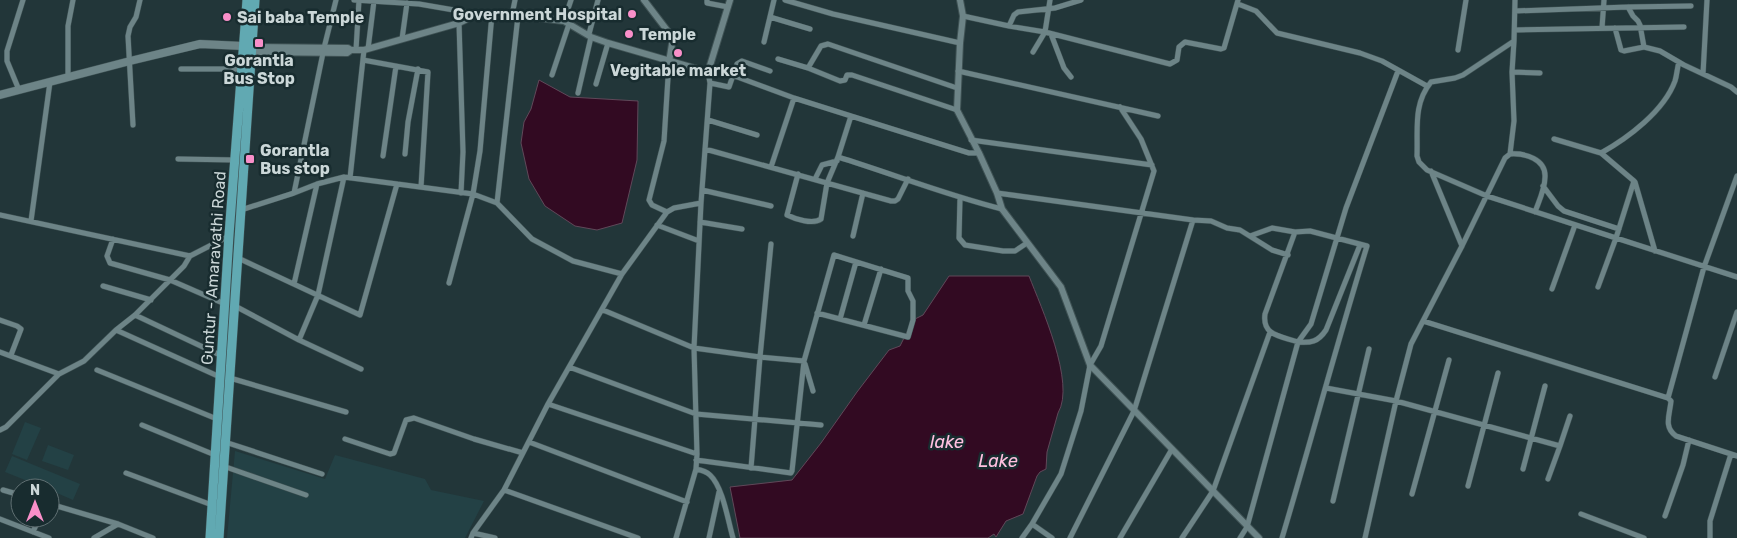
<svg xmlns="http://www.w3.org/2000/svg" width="1737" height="538" font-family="Rubik,sans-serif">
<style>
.built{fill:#234145}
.water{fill:#320a22;stroke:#604859}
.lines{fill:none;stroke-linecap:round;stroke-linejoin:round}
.minor-casing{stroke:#3f5254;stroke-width:6}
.tertiary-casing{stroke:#3f5254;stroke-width:8}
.secondary-casing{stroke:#3f5254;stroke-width:9}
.primary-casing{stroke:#3f5254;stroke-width:10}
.minor{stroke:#6d8487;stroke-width:5}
.tertiary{stroke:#6d8487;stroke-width:6}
.secondary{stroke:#6d8487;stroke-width:8}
.primary{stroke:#61a9b2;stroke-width:9}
.poi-dot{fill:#f98fc9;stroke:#182c2f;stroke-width:2}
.labels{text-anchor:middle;stroke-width:5;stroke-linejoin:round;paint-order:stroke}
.poi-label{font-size:16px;font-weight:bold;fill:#cbd7d8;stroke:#182c2f;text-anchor:start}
.street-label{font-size:16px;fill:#cbd7d8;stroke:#182c2f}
.water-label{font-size:18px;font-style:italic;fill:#ffc0e0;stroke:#182c2f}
</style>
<rect width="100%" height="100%" fill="#223639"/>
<!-- built -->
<path class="built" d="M25,422L41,428L27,460L12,454Z
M48,445L74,455L68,470L42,461Z
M235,451L325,479L335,455L425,479L431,490L484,501L465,538H227Z
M12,456L80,484L73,500L50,490V488H45L5,472Z"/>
<!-- water -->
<path class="water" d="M539,80L570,97L638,101L637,160L622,223L597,230L575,226L545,206L529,179L521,143L524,122L531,109Z
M949,276H1029C1041,307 1076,383 1058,413L1047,452L1046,469L1040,472L1037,476L1023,514L1006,521L996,537L994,534L988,538H740L730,487L792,480L821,443L857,392L889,350L900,346L913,320L923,315Z"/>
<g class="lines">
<!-- minor casing -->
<g class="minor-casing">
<path id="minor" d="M354,0L419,4L477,14
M707,0V3L728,7
M785,0L833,14L960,43
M1515,0L1514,41L1463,75L1455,78L1431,82C1413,104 1418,129 1417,156L1419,162L1427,170L1487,196L1616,238L1634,181L1601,153L1554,139
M1238,4L1256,11L1277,33L1360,53L1382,61L1427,86
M1628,7L1633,16L1638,21L1640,25L1644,47L1660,51L1684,65L1731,87L1737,92
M1515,11L1628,7L1691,6
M512,15L515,0
M963,16L1009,26L1045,32L1170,64L1177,60L1179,47L1185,42L1221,49L1224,48L1238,0
M770,17L810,29
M564,21L571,0
M459,23L463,152L461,193
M1009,26L1014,15L1018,12L1055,8L1081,0
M1602,28L1604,0
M1615,28L1621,50L1624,51L1644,47
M1515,30L1684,27
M589,34L598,0
M1051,34L1064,68L1071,77
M402,39L407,3
M1514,41L1512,72L1540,73
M764,42L774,0
M324,48L336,0
M368,49L374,1
M356,50L359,0
M1458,50L1466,0
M1033,52L1045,32L1050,0
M778,59L808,68L840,81L845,80L847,75H852L957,110
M363,60L428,72L421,187
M808,68L821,46L828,44L957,88
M181,69H242
M958,71L1158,116
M1703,74L1707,0
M552,75L569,24
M732,75L794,98L851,116
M68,77V26L73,0
M710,83L729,87L737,64L742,61L770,71
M596,84L608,43
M19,90L7,61V51L23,0
M578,93L591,37
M708,120L757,135
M133,125L128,36L130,27L136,17L140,0
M971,140L1152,165
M705,149L891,201H895L898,199L908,179
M979,153H969L851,116L838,157C893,174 946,195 1002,209
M1601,153C1628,138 1664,111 1675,81C1677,75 1677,68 1679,62
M405,154L408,122L418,69
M1510,154L1514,121L1512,72
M383,156L396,66
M178,159L235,160
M771,167L794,98
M1431,171L1462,246
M798,174L787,215C795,219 813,225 821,219L827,183L838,157
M350,178L364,50
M815,179L822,165L837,161
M1635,182L1655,251
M1543,186L1558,206L1564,211L1619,229
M702,190L771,206
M294,193L323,53
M997,193L1193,220L1134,411L1070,538
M960,198L959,238L965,245L1003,251H1015L1027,243
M497,203L518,16
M241,210L294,193L317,184L344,177L473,194L497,203L532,239L573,261L622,274
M667,212L652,205L649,200L664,141L669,62
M0,215L190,256L229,236
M1193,220L1211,221L1227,228L1240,230L1272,250L1288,255
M31,221L50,82
M700,222L742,229
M657,225L699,241
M853,236L863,193
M1250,236L1272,228L1295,232L1310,231L1367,246C1337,343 1311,441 1282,538
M113,239L107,256L110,263L170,280L225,304
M1360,245L1326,330C1318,342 1311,343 1298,342L1311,324L1346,208L1398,71
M238,258L360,315L397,184
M449,283L473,194L480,151L492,14
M294,284L317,184
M103,286L151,300
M1598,287L1616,238L1737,277
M1552,289L1575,225
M235,306L299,340L361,369
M603,310L694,348L760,357L771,244
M135,315L222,356
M840,319L856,262
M0,320L17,326L21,329L11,355
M1423,321L1668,398L1671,401C1670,414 1663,427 1676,436L1737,456
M864,325L881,269
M116,330L220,377
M299,340L318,295L344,177
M0,352L59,374L84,361L116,330L135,315L184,266L190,256
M805,364L813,391
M569,367L696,414L821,425
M97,370L217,419
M1715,377L1737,312
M230,378L346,412
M1326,388L1396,401L1560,446L1570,416
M1668,398L1704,267L1737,176
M548,404L697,454
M142,425L215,455
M0,430L6,427L59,374
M345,439L390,454L394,453L406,420L414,418L474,439L523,453
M225,442L322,474
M529,442L687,502
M696,460L791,473L792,471L804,361L834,255L908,278V291L913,301V320L908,337L817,313
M223,466L306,495
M751,468L760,357L804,361
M696,469C701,470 706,471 710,475C723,487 728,521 733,538
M1523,469L1545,386
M126,473L212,505
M1548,479L1560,446
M1468,486L1498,373
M3,490L20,495
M504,490L638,538
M1412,494L1449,360
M1333,501L1369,349
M50,504L118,524L153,538
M1581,514L1644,538
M1665,516L1683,465L1689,440
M0,519L49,538
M1032,524L1052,538
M33,532L39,518
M473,533L495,538
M94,538L118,524
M471,538L473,533L504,490L548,404L622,274L667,212L674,208L701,203
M676,538L696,469L697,454L694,348L701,203L710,83L708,72
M709,538L719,492
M1022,538L1032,524L1061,474L1081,411L1090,365L1101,346L1154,171L1141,139L1120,107
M1120,538L1172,449
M1182,538L1213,491L1270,332
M1240,538L1247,527L1298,342C1281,336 1262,336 1265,314L1295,232
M1365,538L1396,401L1411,344L1462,246L1505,158L1510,154C1525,153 1546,159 1545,177C1545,189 1539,201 1535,212
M1710,538V521L1731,454"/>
</g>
<!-- tertiary casing -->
<g class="tertiary-casing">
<path id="tertiary" d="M644,0L673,38L669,62
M960,0L963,16L960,43L957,110L979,153L997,193L1002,209L1061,287L1090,365L1259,538
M248,47L348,48L351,50H364L459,23L478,14L512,15L564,21L591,37L608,43L708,72L730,0
M248,52L347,53L351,50"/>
</g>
<!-- secondary casing -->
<g class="secondary-casing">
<path id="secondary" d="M0,95L130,61L200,44L243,46"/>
</g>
<!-- primary casing -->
<g class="primary-casing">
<path id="primary" d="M210,538L229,235L247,0
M219,538L255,0"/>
</g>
<!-- minor -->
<use href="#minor" class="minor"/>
<!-- tertiary -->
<use href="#tertiary" class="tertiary"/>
<!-- secondary -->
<use href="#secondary" class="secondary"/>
<!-- primary -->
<use href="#primary" class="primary"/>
</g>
<!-- markers -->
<g class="poi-dot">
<circle cx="632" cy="14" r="5"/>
<circle cx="227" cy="17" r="5"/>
<circle cx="629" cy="34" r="5"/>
<rect x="254" y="38" width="10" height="10" rx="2.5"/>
<circle cx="678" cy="53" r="5"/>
<rect x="245" y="154" width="10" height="10" rx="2.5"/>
</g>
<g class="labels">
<!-- poi labels -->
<g class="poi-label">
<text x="622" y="20" text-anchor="end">Government Hospital</text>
<text x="237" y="23">Sai baba Temple</text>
<text x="639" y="40">Temple</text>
<text x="259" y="66" text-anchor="middle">Gorantla<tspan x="259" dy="18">Bus Stop</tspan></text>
<text x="678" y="76" text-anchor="middle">Vegitable market</text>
<text x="260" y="156">Gorantla<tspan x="260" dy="18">Bus stop</tspan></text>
</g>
<!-- street labels -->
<g class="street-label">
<text transform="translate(213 268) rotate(-86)" y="6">Guntur - Amaravathi Road</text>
</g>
<!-- water labels -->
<g class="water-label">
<text x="947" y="448">lake</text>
<text x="998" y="467">Lake</text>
</g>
</g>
<!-- north arrow -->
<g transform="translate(35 503)"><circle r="24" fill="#182c2f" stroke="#607073"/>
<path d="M0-4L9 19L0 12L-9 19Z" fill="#f98fc9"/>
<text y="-8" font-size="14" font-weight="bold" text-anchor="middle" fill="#cbd7d8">N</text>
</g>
</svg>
